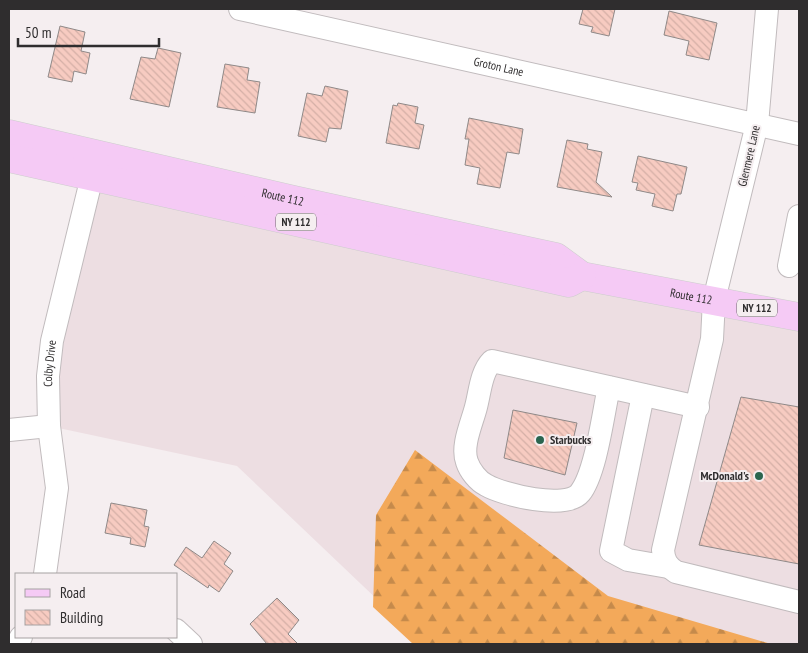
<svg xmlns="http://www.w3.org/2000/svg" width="808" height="653" font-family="'PT Sans Narrow',sans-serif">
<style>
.built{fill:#eddee2}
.forest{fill:url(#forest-firs)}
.building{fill:url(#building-back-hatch);stroke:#8f8988}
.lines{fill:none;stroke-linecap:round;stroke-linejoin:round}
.minor-casing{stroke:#c1bbbd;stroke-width:24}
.major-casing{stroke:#cdcdcd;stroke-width:29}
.minor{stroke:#fff;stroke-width:22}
.major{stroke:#f5caf5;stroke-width:28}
.poi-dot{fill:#2b654f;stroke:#f5eef0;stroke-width:2}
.labels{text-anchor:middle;stroke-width:4;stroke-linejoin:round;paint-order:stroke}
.shield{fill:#f5eef0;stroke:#6a6768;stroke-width:1}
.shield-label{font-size:11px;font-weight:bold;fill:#2f2d2e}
.street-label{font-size:12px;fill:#2f2d2e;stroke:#f5eef0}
.poi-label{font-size:12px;font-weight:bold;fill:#2f2d2e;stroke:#f5eef0;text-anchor:start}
</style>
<defs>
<pattern id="forest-firs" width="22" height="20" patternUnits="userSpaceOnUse" patternTransform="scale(1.25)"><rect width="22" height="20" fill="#f3a95a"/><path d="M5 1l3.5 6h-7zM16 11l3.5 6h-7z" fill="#c58a4b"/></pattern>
<pattern id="building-back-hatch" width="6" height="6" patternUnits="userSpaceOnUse" patternTransform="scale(1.25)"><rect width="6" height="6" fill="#f7cbc1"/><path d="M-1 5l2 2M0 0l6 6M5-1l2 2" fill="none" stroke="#d4afa6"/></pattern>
</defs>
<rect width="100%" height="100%" fill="#f5eef0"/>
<!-- built -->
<path class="built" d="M93,177L569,283L799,331V644H424L237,466L49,426Z"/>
<!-- forest -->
<path class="forest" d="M415,450L608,596L771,644H413L373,607L376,515Z"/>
<!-- building -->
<path class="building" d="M583,9H615L609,36L591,32L593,27L579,24Z
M669,11L717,23L709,60L686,55L689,41L664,35Z
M60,26L85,32L81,51L90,53L86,74L74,71L72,82L48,77Z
M158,48L181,53L169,107L130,99L141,57L155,59Z
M225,64L249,68L247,80L260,82L255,113L217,107Z
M325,86L348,91L341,129L329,128L326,142L298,136L307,93L322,96Z
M398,103L418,107L415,123L424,125L419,149L386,143L393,105L397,106Z
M469,118L523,129L519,154L507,152L500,188L477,184L480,168L465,165L469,139H465Z
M567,140L588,144L587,149L602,152L596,182L612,197L557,187Z
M638,156L687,167L681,194H677L673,211L652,206L655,194L636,190L638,183L632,182Z
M741,397L799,407V564L699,545Z
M513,410L577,423L565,475L504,458Z
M111,503L147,510L144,526L149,527L145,547L130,544L131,538L105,533Z
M214,541L231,553L224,564L233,571L219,592L209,585L208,588L174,565L186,547L202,558Z
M277,598L299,620L288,634L298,644H267L250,624Z"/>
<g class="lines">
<!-- minor casing -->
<g class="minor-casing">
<g id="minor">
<path id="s1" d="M240,9L799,134"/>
<path d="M767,9L757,124L714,300L712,339L663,550C664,561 667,566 676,572L799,602"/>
<path d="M789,266L799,216"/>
<path d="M609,387C603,414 596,473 580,493C566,510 503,495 486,485C478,481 470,471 467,462C461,446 472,423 476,407C480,392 481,372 492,361L698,407"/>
<path d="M643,395L611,551L628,560L668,567"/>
<path d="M9,430L49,426"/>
<path id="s2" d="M45,574L57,488L49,426L48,376L52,341L96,160"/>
<path d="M176,630L191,644"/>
<path d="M17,644L21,637"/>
</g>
</g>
<!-- major casing -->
<g class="major-casing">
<g id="major">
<path id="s3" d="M9,134L294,200L556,257L582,276L799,317"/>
<path d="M9,158L569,283L582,276"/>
</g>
</g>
<!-- minor -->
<use href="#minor" class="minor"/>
<!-- major -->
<use href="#major" class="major"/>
</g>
<!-- markers -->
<g class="poi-dot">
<circle cx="540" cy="440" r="5"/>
<circle cx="759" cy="476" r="5"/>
</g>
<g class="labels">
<!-- shield labels -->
<g class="shield">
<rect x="276" y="213.5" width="40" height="17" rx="4"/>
<rect x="737" y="299.5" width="40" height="17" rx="4"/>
</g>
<g class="shield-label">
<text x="296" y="226">NY 112</text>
<text x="757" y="312">NY 112</text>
</g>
<!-- street labels -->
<g class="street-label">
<text dy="4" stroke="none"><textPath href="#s1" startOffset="265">Groton Lane</textPath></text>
<text transform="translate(749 156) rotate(-77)" y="4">Glenmere Lane</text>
<text dy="4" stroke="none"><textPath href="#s3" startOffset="281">Route 112</textPath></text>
<text dy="4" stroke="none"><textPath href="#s3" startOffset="704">Route 112</textPath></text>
<text dy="4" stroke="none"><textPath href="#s2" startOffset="212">Colby Drive</textPath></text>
</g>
<!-- poi labels -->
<g class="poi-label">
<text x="550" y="444">Starbucks</text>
<text x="749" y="480" text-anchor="end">McDonald's</text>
</g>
</g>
<!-- border -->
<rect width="808" height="653" fill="none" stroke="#2f2d2e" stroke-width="20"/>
<!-- legend -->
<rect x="15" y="573" width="162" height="65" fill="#f5eef0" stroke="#a6a1a2"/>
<rect x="25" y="589" width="25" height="8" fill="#f5caf5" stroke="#a6a1a2"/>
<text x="60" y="598" font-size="15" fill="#2f2d2e">Road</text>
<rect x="25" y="610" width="25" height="15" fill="url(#building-back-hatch)" stroke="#a6a1a2"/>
<text x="60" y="623" font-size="15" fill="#2f2d2e">Building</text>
<!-- scale -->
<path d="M18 38v8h141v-8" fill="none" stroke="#2f2d2e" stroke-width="2.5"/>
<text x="25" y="38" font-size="15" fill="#2f2d2e" stroke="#f5eef0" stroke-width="4" paint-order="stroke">50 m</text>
</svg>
